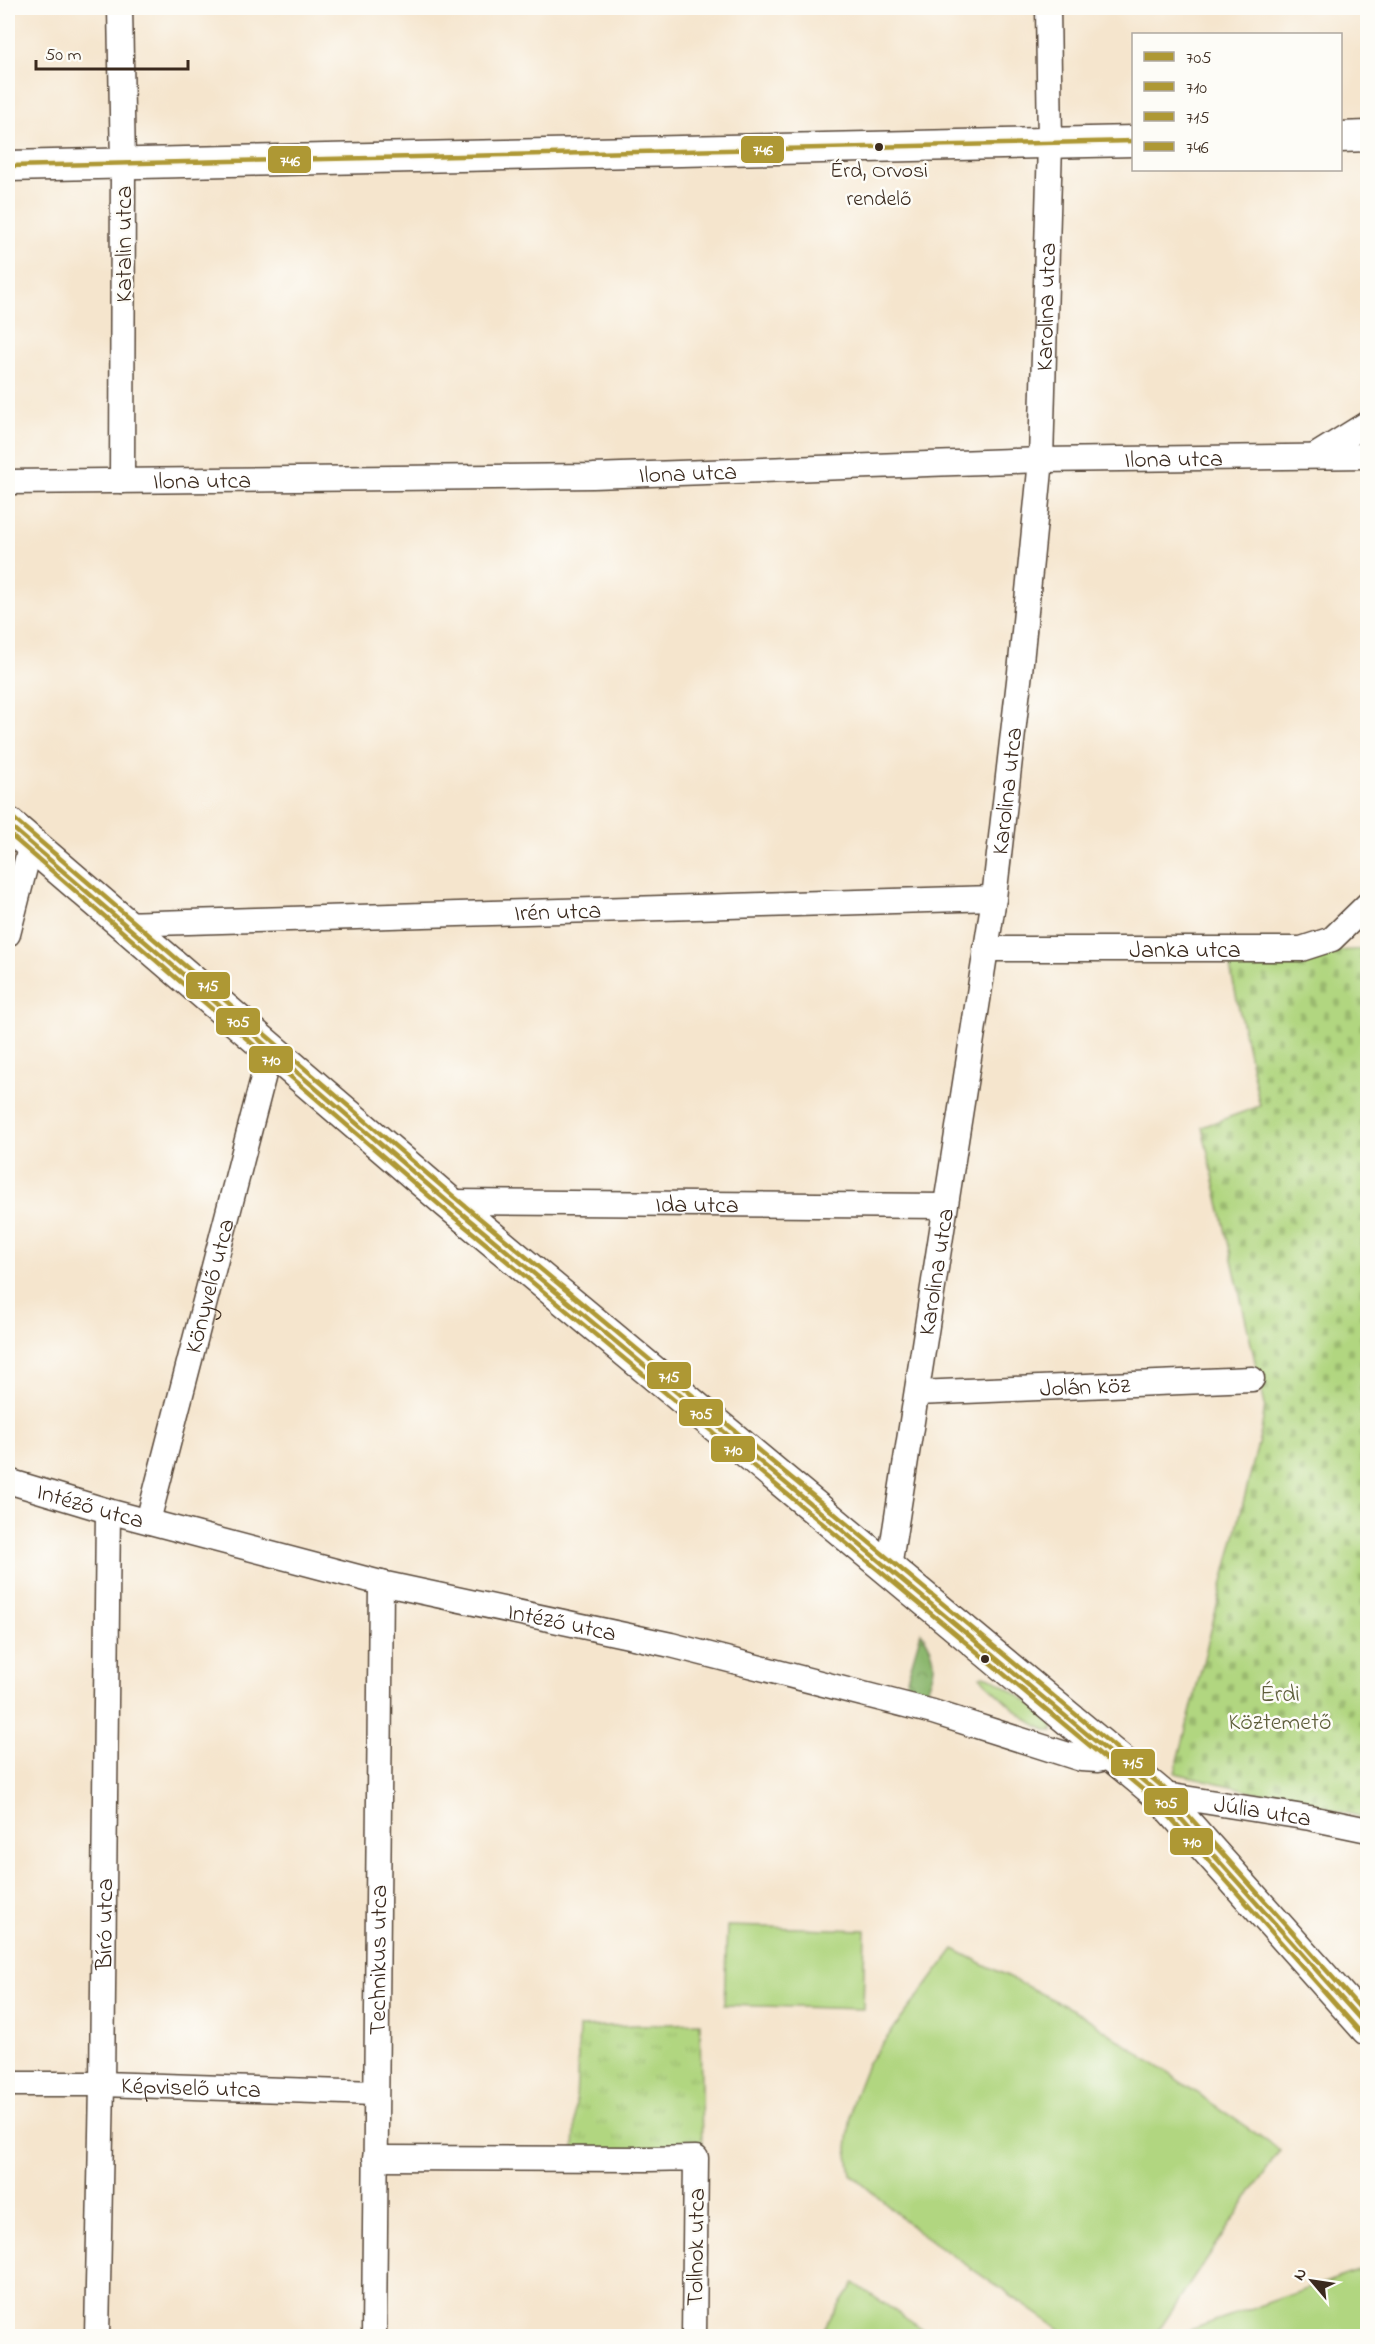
<svg xmlns="http://www.w3.org/2000/svg" width="1375" height="2344" font-family="'Indie Flower',sans-serif">
<style>
.grass{fill:#b1d680;stroke:#76804f;stroke-width:1.5}
.forest{fill:url(#forest-crowns);stroke:#647046;stroke-width:1.5}
.cemetery{fill:url(#cemetery-stones);stroke:#76804f;stroke-width:1.5}
.park{fill:url(#park-tufts);stroke:#76804f;stroke-width:1.5}
.lines{fill:none;stroke-linecap:round;stroke-linejoin:round}
.minor-casing{stroke:#574638;stroke-width:27}
.tertiary-casing{stroke:#574638;stroke-width:33}
.secondary-casing{stroke:#574638;stroke-width:36}
.minor{stroke:#fff;stroke-width:24}
.tertiary{stroke:#fff;stroke-width:30}
.secondary{stroke:#fff;stroke-width:33}
.bus-1-casing{stroke:#fdfcf7;stroke-width:9}
.bus-2-casing{stroke:#fdfcf7;stroke-width:9}
.bus-3-casing{stroke:#fdfcf7;stroke-width:9}
.bus-4-casing{stroke:#fdfcf7;stroke-width:9}
.bus-1{stroke:#ae9834;stroke-width:4.5}
.bus-2{stroke:#ae9834;stroke-width:4.5}
.bus-3{stroke:#ae9834;stroke-width:4.5}
.bus-4{stroke:#ae9834;stroke-width:4.5}
.bus-dot{fill:#3b2a1e;stroke:#fdfcf7;stroke-width:2}
.labels{text-anchor:middle;stroke-width:5;stroke-linejoin:round;paint-order:stroke}
.bus-label{font-size:22px;fill:#3b2a1e;stroke:#fdfcf7}
.street-label{font-size:24px;fill:#3b2a1e;stroke:#fdfcf7}
.park-label{font-size:24px;fill:#5e5e3b;stroke:#fdfcf7}
.line-badge{stroke:#fdfcf7;stroke-width:2}
.badge-label{font-size:16px;text-anchor:middle;font-weight:bold;fill:#fff}
</style>
<defs>
<pattern id="forest-crowns" width="20" height="18" patternUnits="userSpaceOnUse" patternTransform="scale(1.5)"><rect width="20" height="18" fill="#8cb76e"/><path d="M2 6a3 3 0 1 1 6 0M12 15a3 3 0 1 1 6 0" fill="none" stroke="#74955a"/></pattern>
<pattern id="cemetery-stones" width="16" height="16" patternUnits="userSpaceOnUse" patternTransform="scale(1.5)"><rect width="16" height="16" fill="#b1d680"/><path d="M2 7V4a2 2 0 0 1 4 0v3zM10 15v-3a2 2 0 0 1 4 0v3z" fill="#99b86e"/></pattern>
<pattern id="park-tufts" width="24" height="20" patternUnits="userSpaceOnUse" patternTransform="scale(1.5)"><rect width="24" height="20" fill="#b1d680"/><path d="M3 7l-1-3M5 7V3M7 7l1-3M15 17l-1-3M17 17v-4M19 17l1-3" fill="none" stroke="#99b86e"/></pattern>
</defs>
<rect width="100%" height="100%" fill="#fdfcf7"/>
<filter id="ink" filterUnits="userSpaceOnUse"><feTurbulence type="fractalNoise" baseFrequency=".0167" numOctaves="2"/><feDisplacementMap in="SourceGraphic" scale="12" xChannelSelector="R" yChannelSelector="G"/><feConvolveMatrix kernelMatrix="1 2 1 2 8 2 1 2 1" color-interpolation-filters="sRGB"/></filter>
<filter id="wash" filterUnits="userSpaceOnUse"><feTurbulence type="fractalNoise" baseFrequency=".008" numOctaves="4" result="noise"/><feDisplacementMap in="SourceGraphic" scale="24" xChannelSelector="R" yChannelSelector="G"/><feGaussianBlur stdDeviation="1.35" result="paint"/><feColorMatrix in="noise" values="0 0 0 0 0 0 0 0 0 0 0 0 0 0 0 0 0 1.4 0 .05"/><feComposite in="paint" operator="in"/></filter>
<g filter="url(#wash)">
<rect width="100%" height="100%" fill="#f5e5cd"/>
<!-- grass -->
<path class="grass" d="M984,1675L993,1678L1053,1719V1731C1034,1731 1000,1695 985,1682L981,1677Z
M727,1926L865,1930L863,2009L724,2005Z
M954,1949L1081,2014L1280,2150L1155,2336H1069L917,2231L851,2174L847,2148L853,2100L867,2064Z
M1367,2268V2336H1172Z
M854,2283L932,2336H819Z"/>
<!-- forest -->
<path class="forest" d="M921,1632C939,1657 937,1669 924,1697L919,1698L903,1693Z"/>
<!-- cemetery -->
<path class="cemetery" d="M1367,949V1818L1175,1773L1261,1432L1265,1405L1202,1127L1260,1106L1228,958Z"/>
<!-- park -->
<path class="park" d="M700,2023L702,2155L574,2153L579,2027Z"/>
</g>
<g filter="url(#ink)">
<g class="lines">
<!-- minor casing -->
<g class="minor-casing">
<g id="minor">
<path d="M120,8L123,164L122,481"/>
<path d="M1315,456L1368,423"/>
<path id="s1" d="M8,482L593,476L1041,460L1368,456"/>
<path id="s2" d="M122,924L994,898"/>
<path d="M8,934L31,844"/>
<path id="s3" d="M985,949H1301L1332,939L1368,904"/>
<path id="s4" d="M448,1202L945,1206"/>
<path id="s5" d="M917,1393L1252,1379"/>
<path id="s6" d="M8,1481L108,1511L381,1583L671,1645L933,1712L1081,1759L1098,1760L1113,1756"/>
<path id="s7" d="M148,1521L270,1051"/>
<path id="s8" d="M889,1568L994,898L1020,672L1041,460L1050,143L1048,8"/>
<path id="s9" d="M1159,1794L1310,1818L1368,1830"/>
<path id="s10" d="M8,2084H102L375,2093"/>
<path d="M375,2158L647,2159L696,2158L694,2336"/>
<path id="s11" d="M97,2336L102,2084L108,1511"/>
<path id="s12" d="M374,2336L381,1583"/>
</g>
</g>
<!-- tertiary casing -->
<g class="tertiary-casing">
<path id="tertiary" d="M1340,137L1368,136
M8,166L1134,141"/>
</g>
<!-- secondary casing -->
<g class="secondary-casing">
<path id="secondary" d="M8,824L448,1202L1159,1794L1368,2029"/>
</g>
<!-- minor -->
<use href="#minor" class="minor"/>
<!-- tertiary -->
<use href="#tertiary" class="tertiary"/>
<!-- secondary -->
<use href="#secondary" class="secondary"/>
<!-- bus-1 casing -->
<g class="bus-1-casing">
<path id="bus-1" d="M8,824L448,1202L1159,1794L1368,2028"/>
</g>
<!-- bus-2 casing -->
<g class="bus-2-casing">
<path id="bus-2" d="M8,833L443,1208L1154,1799L1362,2034"/>
</g>
<!-- bus-3 casing -->
<g class="bus-3-casing">
<path id="bus-3" d="M13,818L453,1196L1164,1788L1368,2017"/>
</g>
<!-- bus-4 casing -->
<g class="bus-4-casing">
<path id="bus-4" d="M8,166L1134,141"/>
</g>
<!-- bus-1 -->
<use href="#bus-1" class="bus-1"/>
<!-- bus-2 -->
<use href="#bus-2" class="bus-2"/>
<!-- bus-3 -->
<use href="#bus-3" class="bus-3"/>
<!-- bus-4 -->
<use href="#bus-4" class="bus-4"/>
</g>
</g>
<!-- markers -->
<g class="bus-dot">
<circle cx="879" cy="147" r="5"/>
<circle cx="985" cy="1659" r="5"/>
</g>
<g class="labels">
<!-- bus labels -->
<g class="bus-label">
<text x="879" y="177">Érd, Orvosi<tspan x="879" dy="28">rendelő</tspan></text>
</g>
<!-- street labels -->
<g class="street-label">
<text transform="translate(123 244) rotate(-90)" y="8">Katalin utca</text>
<text dy="8" stroke="none"><textPath href="#s8" startOffset="1272">Karolina utca</textPath></text>
<text dy="8" stroke="none"><textPath href="#s1" startOffset="1166">Ilona utca</textPath></text>
<text dy="8" stroke="none"><textPath href="#s1" startOffset="680">Ilona utca</textPath></text>
<text dy="8" stroke="none"><textPath href="#s1" startOffset="194">Ilona utca</textPath></text>
<text dy="8" stroke="none"><textPath href="#s8" startOffset="786">Karolina utca</textPath></text>
<text dy="8" stroke="none"><textPath href="#s2" startOffset="436">Irén utca</textPath></text>
<text dy="8" stroke="none"><textPath href="#s3" startOffset="200">Janka utca</textPath></text>
<text dy="8" stroke="none"><textPath href="#s4" startOffset="249">Ida utca</textPath></text>
<text dy="8" stroke="none"><textPath href="#s8" startOffset="300">Karolina utca</textPath></text>
<text dy="8" stroke="none"><textPath href="#s7" startOffset="243">Könyvelő utca</textPath></text>
<text dy="8" stroke="none"><textPath href="#s5" startOffset="168">Jolán köz</textPath></text>
<text dy="8" stroke="none"><textPath href="#s6" startOffset="86">Intéző utca</textPath></text>
<text dy="8" stroke="none"><textPath href="#s6" startOffset="572">Intéző utca</textPath></text>
<text dy="8" stroke="none"><textPath href="#s9" startOffset="105">Júlia utca</textPath></text>
<text dy="8" stroke="none"><textPath href="#s11" startOffset="412">Bíró utca</textPath></text>
<text dy="8" stroke="none"><textPath href="#s12" startOffset="376">Technikus utca</textPath></text>
<text dy="8" stroke="none"><textPath href="#s10" startOffset="183">Képviselő utca</textPath></text>
<text transform="translate(695 2247) rotate(-89)" y="8">Tollnok utca</text>
</g>
<!-- park labels -->
<g class="park-label">
<text x="1280" y="1701">Érdi<tspan x="1280" dy="28">Köztemető</tspan></text>
</g>
</g>
<g class="line-badge">
<rect x="740" y="135" width="45" height="29" rx="6" fill="#ae9834"/>
<rect x="267" y="145" width="45" height="29" rx="6" fill="#ae9834"/>
<rect x="185" y="971" width="46" height="29" rx="6" fill="#ae9834"/>
<rect x="215" y="1007" width="46" height="29" rx="6" fill="#ae9834"/>
<rect x="248" y="1045" width="46" height="29" rx="6" fill="#ae9834"/>
<rect x="646" y="1361" width="46" height="29" rx="6" fill="#ae9834"/>
<rect x="678" y="1398" width="46" height="29" rx="6" fill="#ae9834"/>
<rect x="710" y="1435" width="46" height="28" rx="6" fill="#ae9834"/>
<rect x="1110" y="1748" width="46" height="29" rx="6" fill="#ae9834"/>
<rect x="1143" y="1787" width="46" height="29" rx="6" fill="#ae9834"/>
<rect x="1169" y="1827" width="45" height="29" rx="6" fill="#ae9834"/>
</g>
<g class="badge-label">
<text x="763" y="155">746</text>
<text x="290" y="166">746</text>
<text x="208" y="991">715</text>
<text x="238" y="1027">705</text>
<text x="271" y="1065">710</text>
<text x="669" y="1382">715</text>
<text x="701" y="1419">705</text>
<text x="733" y="1455">710</text>
<text x="1133" y="1768">715</text>
<text x="1166" y="1808">705</text>
<text x="1192" y="1847">710</text>
</g>
<!-- margin -->
<rect width="1375" height="2344" fill="none" stroke="#fdfcf7" stroke-width="30"/>
<!-- legend -->
<rect x="1132" y="33" width="210" height="138" fill="#fdfcf7" stroke="#afa8a0" stroke-width="1.5"/>
<rect x="1144" y="52" width="30" height="9" fill="#ae9834" stroke="#afa8a0" stroke-width="1.5"/>
<text x="1186" y="63" font-size="18" fill="#3b2a1e">705</text>
<rect x="1144" y="82" width="30" height="9" fill="#ae9834" stroke="#afa8a0" stroke-width="1.5"/>
<text x="1186" y="93" font-size="18" fill="#3b2a1e">710</text>
<rect x="1144" y="112" width="30" height="9" fill="#ae9834" stroke="#afa8a0" stroke-width="1.5"/>
<text x="1186" y="123" font-size="18" fill="#3b2a1e">715</text>
<rect x="1144" y="142" width="30" height="9" fill="#ae9834" stroke="#afa8a0" stroke-width="1.5"/>
<text x="1186" y="153" font-size="18" fill="#3b2a1e">746</text>
<!-- north arrow -->
<g transform="translate(1312 2281) rotate(299)" stroke="#fdfcf7" stroke-width="4.5" paint-order="stroke">
<path d="M0-4.5L10 22L0 15L-10 22Z" fill="#3b2a1e"/>
<text y="-9" font-size="16" font-weight="bold" text-anchor="middle" fill="#3b2a1e">N</text>
</g>
<!-- scale -->
<path d="M36 60v9h152v-9" fill="none" stroke="#3b2a1e" stroke-width="3"/>
<text x="45" y="60" font-size="18" fill="#3b2a1e" stroke="#fdfcf7" stroke-width="4.5" paint-order="stroke">50 m</text>
</svg>
